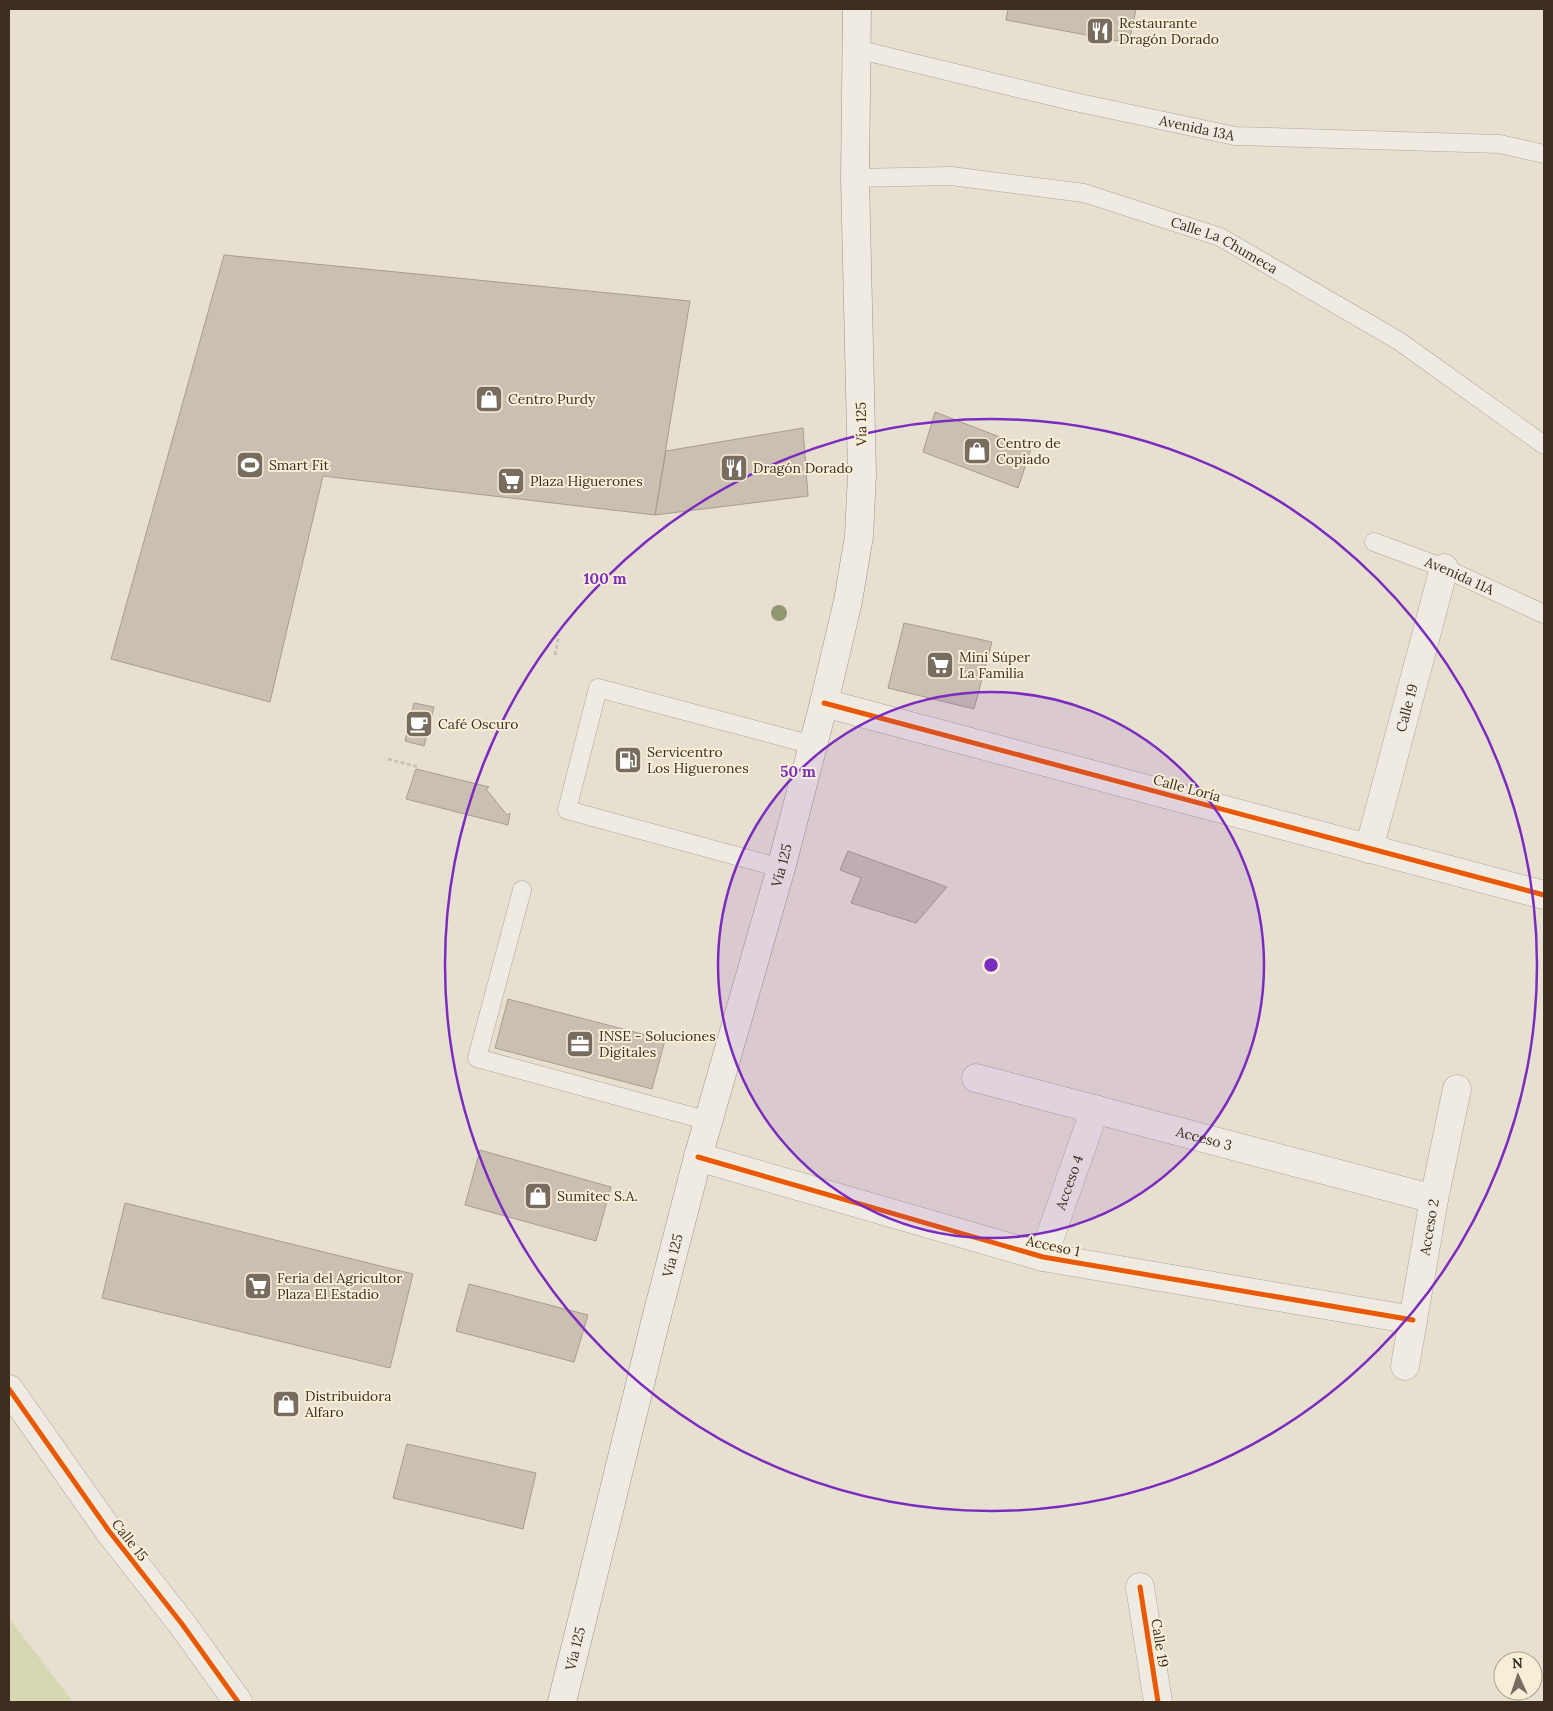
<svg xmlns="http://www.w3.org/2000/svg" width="1553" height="1711" font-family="Lora,serif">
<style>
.green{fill:#d6d7b3}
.building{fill:#cbbfb2;stroke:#a89c90}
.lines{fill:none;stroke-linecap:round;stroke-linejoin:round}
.service-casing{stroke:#ada599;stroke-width:19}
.minor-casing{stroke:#ada599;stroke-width:29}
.secondary-casing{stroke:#9c958a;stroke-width:29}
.path{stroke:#c8c2b9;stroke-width:3;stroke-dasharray:4 2.5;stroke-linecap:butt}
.service{stroke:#efebe3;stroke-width:18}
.minor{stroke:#efebe3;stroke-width:28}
.secondary{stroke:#efebe3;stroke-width:28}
.cycleway-casing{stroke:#f7eed8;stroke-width:8}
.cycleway{stroke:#e8590c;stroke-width:5}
.tree{fill:#929673}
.ring{fill:none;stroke:#7b2cbf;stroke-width:2.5}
.labels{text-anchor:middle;stroke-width:4;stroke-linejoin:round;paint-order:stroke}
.poi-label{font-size:14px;fill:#3d2e20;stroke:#f7eed8;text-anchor:start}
.street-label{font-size:14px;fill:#3d2e20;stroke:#f7eed8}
.centre{fill:#7b2cbf;stroke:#f7eed8;stroke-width:2.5}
.ring-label{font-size:15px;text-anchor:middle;font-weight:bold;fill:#7b2cbf;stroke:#f7eed8;stroke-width:4;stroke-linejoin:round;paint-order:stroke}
</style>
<rect width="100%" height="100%" fill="#e7e0d1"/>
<!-- green -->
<path class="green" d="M9,1618L73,1702H9Z"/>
<!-- building -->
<path class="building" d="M1008,9H1136L1129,43L1006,20Z
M224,255L690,301L655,515L323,476L270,702L111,659Z
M935,412L1031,449L1018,488L923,452Z
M803,428L808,496L655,515L666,451Z
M904,623L992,642L974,709L888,688Z
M414,703L434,707L424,746L405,741Z
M416,769L489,787L486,789L507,815L510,813L508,825L406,799Z
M848,851L947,887L916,923L851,903L861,878L840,870Z
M508,999L665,1040L652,1089L495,1048Z
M480,1150L611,1187L596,1241L465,1205Z
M125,1203L413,1274L390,1368L102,1298Z
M469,1284L588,1315L574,1362L456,1331Z
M407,1444L536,1473L523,1529L393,1498Z"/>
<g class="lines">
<!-- service casing -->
<g class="service-casing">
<g id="service">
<path id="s1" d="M856,49L1075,102L1235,136L1500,144L1544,154"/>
<path id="s2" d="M855,178L951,176L1084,193L1220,237L1399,341L1544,445"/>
<path id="s3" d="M1374,542L1444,568L1544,614"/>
<path d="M781,868L567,810L598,688L813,745"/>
<path d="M522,890L477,1058L709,1121"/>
</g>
</g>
<!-- minor casing -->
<g class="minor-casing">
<g id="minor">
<path d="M824,703L1544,895"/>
<path id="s4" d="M1369,849L1444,568"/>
<path id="s5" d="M976,1078L1434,1199"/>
<path d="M698,1157L1043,1257L1413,1320"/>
<path id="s6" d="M1043,1257L1095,1109"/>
<path id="s7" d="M1405,1366L1434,1199L1457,1089"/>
<path d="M9,1389L109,1531L182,1624L238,1702"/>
<path d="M1140,1587L1158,1702"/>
</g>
</g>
<!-- secondary casing -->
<g class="secondary-casing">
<g id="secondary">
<path id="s8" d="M562,1702L655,1323L698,1157L781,868L824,703L848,601L859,536L862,474L855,178L857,9"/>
</g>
</g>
<!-- path -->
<path class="path" d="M555,655L559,635
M388,759L419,767"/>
<!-- service -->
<use href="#service" class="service"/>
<!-- minor -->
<use href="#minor" class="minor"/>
<!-- secondary -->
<use href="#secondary" class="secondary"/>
<!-- cycleway casing -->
<g class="cycleway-casing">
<path id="cycleway" d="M824,703L1544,895
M698,1157L1043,1257L1413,1320
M9,1389L109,1531L182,1624L238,1702
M1140,1587L1158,1702"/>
</g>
<!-- cycleway -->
<use href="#cycleway" class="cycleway"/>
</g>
<!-- trees -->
<circle class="tree" cx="779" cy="613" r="8"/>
<!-- distance rings -->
<circle cx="991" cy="965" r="273" fill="#7b2cbf" fill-opacity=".12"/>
<g class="ring">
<circle cx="991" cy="965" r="273"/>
<circle cx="991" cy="965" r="546"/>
</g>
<!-- icons -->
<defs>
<g id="restaurant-square" transform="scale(1.4375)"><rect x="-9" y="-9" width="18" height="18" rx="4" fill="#786c5e" stroke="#f7eed8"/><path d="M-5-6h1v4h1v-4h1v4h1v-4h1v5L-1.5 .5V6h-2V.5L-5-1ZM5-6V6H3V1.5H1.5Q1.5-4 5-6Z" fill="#fff"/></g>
<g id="shop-square" transform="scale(1.4375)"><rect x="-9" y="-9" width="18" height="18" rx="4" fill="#786c5e" stroke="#f7eed8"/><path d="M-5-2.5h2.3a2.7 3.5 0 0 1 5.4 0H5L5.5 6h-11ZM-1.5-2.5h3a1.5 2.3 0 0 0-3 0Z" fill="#fff"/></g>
<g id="stadium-square" transform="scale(1.4375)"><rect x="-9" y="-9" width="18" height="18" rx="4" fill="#786c5e" stroke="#f7eed8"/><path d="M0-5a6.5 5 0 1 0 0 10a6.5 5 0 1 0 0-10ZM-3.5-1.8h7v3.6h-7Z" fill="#fff"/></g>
<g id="supermarket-square" transform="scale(1.4375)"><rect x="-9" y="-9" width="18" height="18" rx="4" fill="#786c5e" stroke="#f7eed8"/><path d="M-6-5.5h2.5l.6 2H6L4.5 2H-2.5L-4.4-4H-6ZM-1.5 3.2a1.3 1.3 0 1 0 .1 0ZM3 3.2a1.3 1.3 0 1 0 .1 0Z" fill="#fff"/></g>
<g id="cafe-square" transform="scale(1.4375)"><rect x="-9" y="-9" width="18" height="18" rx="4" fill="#786c5e" stroke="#f7eed8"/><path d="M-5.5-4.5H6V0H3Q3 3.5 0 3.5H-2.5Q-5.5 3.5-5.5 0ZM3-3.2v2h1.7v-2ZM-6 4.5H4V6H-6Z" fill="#fff"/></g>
<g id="fuel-square" transform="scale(1.4375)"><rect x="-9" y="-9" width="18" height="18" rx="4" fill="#786c5e" stroke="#f7eed8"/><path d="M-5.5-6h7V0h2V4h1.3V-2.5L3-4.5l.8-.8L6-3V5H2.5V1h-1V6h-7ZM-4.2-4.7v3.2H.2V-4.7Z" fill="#fff"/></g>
<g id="office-square" transform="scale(1.4375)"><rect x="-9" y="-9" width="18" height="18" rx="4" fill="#786c5e" stroke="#f7eed8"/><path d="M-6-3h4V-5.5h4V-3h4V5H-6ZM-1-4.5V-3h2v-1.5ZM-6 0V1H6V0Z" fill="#fff"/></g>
</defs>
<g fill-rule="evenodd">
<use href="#restaurant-square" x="1100" y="31"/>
<use href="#shop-square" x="489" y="399"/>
<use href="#shop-square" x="977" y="451"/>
<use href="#stadium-square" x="250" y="465"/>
<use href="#restaurant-square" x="734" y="468"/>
<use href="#supermarket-square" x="511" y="481"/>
<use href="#supermarket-square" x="940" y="665"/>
<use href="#cafe-square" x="419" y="724"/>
<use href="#fuel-square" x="628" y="760"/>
<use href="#office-square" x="580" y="1044"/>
<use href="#shop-square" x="538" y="1196"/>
<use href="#supermarket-square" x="258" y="1286"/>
<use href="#shop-square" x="286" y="1404"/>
</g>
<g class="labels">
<!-- poi labels -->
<g class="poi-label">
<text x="1119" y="28">Restaurante<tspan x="1119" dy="16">Dragón Dorado</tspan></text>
<text x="508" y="404">Centro Purdy</text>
<text x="996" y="448">Centro de<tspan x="996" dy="16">Copiado</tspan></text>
<text x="269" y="470">Smart Fit</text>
<text x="753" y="473">Dragón Dorado</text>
<text x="530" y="486">Plaza Higuerones</text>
<text x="959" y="662">Mini Súper<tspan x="959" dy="16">La Familia</tspan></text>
<text x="438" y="729">Café Oscuro</text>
<text x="647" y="757">Servicentro<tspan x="647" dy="16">Los Higuerones</tspan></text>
<text x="599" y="1041">INSE - Soluciones<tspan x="599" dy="16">Digitales</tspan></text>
<text x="557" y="1201">Sumitec S.A.</text>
<text x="277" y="1283">Feria del Agricultor<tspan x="277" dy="16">Plaza El Estadio</tspan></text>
<text x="305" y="1401">Distribuidora<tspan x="305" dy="16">Alfaro</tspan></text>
</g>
<!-- street labels -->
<g class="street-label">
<text dy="5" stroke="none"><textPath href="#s1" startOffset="350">Avenida 13A</textPath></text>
<text dy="5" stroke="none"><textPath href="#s2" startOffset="380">Calle La Chumeca</textPath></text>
<text transform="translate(861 424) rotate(-91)" y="5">Vía 125</text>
<text dy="5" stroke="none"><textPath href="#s3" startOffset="92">Avenida 11A</textPath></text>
<text dy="5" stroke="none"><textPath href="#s4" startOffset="146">Calle 19</textPath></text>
<text transform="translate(1187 788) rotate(15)" y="5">Calle Loría</text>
<text dy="5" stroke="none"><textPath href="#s8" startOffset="865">Vía 125</textPath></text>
<text dy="5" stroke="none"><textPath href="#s5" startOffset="236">Acceso 3</textPath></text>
<text dy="5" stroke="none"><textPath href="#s6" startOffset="79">Acceso 4</textPath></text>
<text dy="5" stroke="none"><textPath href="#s7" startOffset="141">Acceso 2</textPath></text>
<text transform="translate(1053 1246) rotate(12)" y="5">Acceso 1</text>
<text dy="5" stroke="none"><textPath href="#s8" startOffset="460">Vía 125</textPath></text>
<text transform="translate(130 1540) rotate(52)" y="5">Calle 15</text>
<text transform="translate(1160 1643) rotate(81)" y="5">Calle 19</text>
<text dy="5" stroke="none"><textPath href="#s8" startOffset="55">Vía 125</textPath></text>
</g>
</g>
<circle cx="991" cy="965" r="8" class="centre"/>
<g class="ring-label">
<text x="605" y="584">100 m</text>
<text x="798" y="777">50 m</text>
</g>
<!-- border -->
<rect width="1553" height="1711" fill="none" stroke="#3d2e20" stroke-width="20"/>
<!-- north arrow -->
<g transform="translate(1518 1676) rotate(357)"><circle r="24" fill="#f7eed8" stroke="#ada18e"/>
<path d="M0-4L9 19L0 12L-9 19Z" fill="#786c5e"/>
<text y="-8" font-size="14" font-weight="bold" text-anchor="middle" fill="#3d2e20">N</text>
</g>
</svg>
